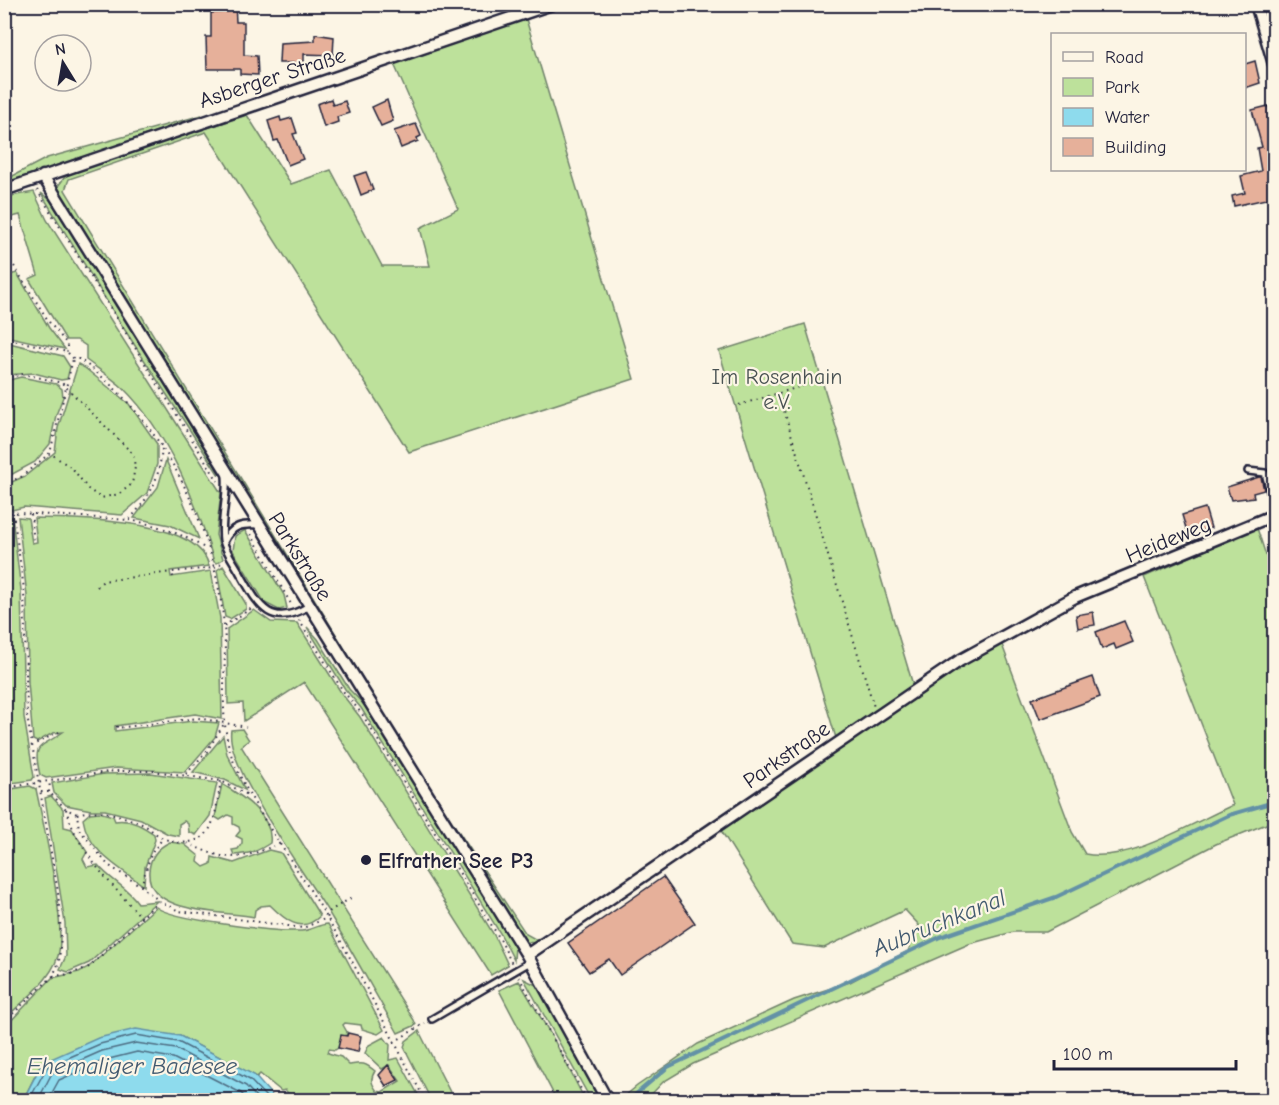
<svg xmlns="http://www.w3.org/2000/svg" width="1279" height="1105" font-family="'Comic Neue',sans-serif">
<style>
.green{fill:#bde19b;stroke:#70826b;stroke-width:1.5}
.water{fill:#8edbed;stroke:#6391a6;stroke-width:1.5}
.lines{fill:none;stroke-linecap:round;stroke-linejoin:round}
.shore{stroke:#4d6c82;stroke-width:1.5}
.stream{stroke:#6391a6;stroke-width:4}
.building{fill:#e6b09a;stroke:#22223b;stroke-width:1.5}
.lane-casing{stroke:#22223b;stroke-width:10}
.street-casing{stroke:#22223b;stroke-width:15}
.path{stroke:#22223b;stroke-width:2;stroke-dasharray:1.5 4.5;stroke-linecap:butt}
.lane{stroke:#fcf5e5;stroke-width:5}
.street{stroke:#fcf5e5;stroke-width:10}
.poi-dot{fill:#22223b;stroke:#fcf5e5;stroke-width:2}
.labels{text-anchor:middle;stroke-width:4.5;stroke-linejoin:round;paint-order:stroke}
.street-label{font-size:22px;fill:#22223b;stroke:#fcf5e5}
.park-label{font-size:22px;fill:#495253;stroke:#fcf5e5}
.poi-label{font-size:22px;font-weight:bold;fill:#22223b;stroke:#fcf5e5;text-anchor:start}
.water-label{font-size:24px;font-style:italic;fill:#425a70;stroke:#fcf5e5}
</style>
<rect width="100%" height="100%" fill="#fcf5e5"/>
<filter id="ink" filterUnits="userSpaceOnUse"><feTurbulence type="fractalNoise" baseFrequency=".0167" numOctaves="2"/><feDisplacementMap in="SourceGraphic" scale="12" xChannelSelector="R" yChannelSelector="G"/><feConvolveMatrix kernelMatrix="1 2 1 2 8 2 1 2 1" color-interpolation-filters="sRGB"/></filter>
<g filter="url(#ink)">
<!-- green -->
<path class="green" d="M526,19L634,379L409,452L206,132L69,179L65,190L426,782L526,934L535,939L549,937L537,943L525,942L60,195L58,186L68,173L247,115L291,184L331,170L382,266H430L420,228L458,209L394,64Z
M202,115L18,181L5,184V180L47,158Z
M34,192L47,220L221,493L216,535L223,559L217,563L214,562C198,504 167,431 123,388C112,378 98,369 86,360V346L77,340H66L29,279L38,275L20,215L5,219V197Z
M41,193L53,202L212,456L219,475L119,321Z
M17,273L49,328L65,349L5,336L7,285L5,276Z
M805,324L913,685L836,738L719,351Z
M5,342L63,356L70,367L67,379L61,380L34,373L5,375Z
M78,364L85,368L129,404L157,444V464L147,493L122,515L24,507L12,510L5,507V485L25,476L55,452L58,428Z
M21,377L56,384L62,389L63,397L56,415L50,444L35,462L5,478V381Z
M166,460L199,539L170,525L134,518L158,487Z
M5,516L12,517L21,590L24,717L34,777L32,780L5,784Z
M18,517L28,518L32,543L37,542L34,518C74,519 198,517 209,566L170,571L171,577L211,571L220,618L222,719L195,714L115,726V731L193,721L219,723L215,737L185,772L116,768L46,778L40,775C32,742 40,749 63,732L53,733L37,742L33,740L28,682L27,596Z
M1257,528L1274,580V821L1216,844L1046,932H1013L969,944L693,1064L663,1082L646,1100H620L637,1086L698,1044L794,1000L850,982L908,951L919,925L905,910L824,948L792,944L720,829L958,667L1001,642L1072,832L1085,854C1129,863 1192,823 1233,805L1144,577Z
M245,530L284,595L287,608L279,610L265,603L233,551L235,536Z
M223,566L246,604V609L230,619L225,617L217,570Z
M254,610L271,622L297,623L342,694L360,717L494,935L508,965L491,975L304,682L244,721L243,703L228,704L227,629Z
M307,627L318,639L349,689L369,710L515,946L514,960L500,933L361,708L345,689Z
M242,729L249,740L241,746L414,1020L416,1025L398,1033L394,1026C373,990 353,953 332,918C311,881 224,767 231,730Z
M223,736L227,754L245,790L225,780L193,772Z
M151,773L217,783L210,816L196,835L189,832L188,824L184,821L179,824V836L168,834L141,819L105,810H91L66,805L54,793L52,783L104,774Z
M222,784C242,796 274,816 270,843C257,852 248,854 234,855L232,850L238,849L242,843V839L236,836L240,831L239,827L233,824V817L228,815L220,820L215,817Z
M30,786L36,789C43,823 67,925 58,956C51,980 23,1002 5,1018V790Z
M51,796L63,809L64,827L72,829L87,852L83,859L87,867L98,865C110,880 127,887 138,903L157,901L89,963L68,972L60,969L66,956L65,923L45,798Z
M99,812L113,816L115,821C129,818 143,826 154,834L155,840L145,867L144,886C120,868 88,852 83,819L90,813Z
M170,842L184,844L199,856L198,862L204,867L211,864L212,857L234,863L269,850L281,853L320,916C301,935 284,919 270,905L261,906L255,910L254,917C225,911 146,915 149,871C150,857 157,848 170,842Z
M156,907C172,920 277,932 301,931C310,931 319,924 328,924L384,1030L378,1034L362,1029L361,1025L345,1023L343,1025L347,1032L344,1044L335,1050L329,1049L328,1053L341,1057L349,1065C362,1063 364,1062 375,1071C370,1079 371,1083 377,1091L382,1092L400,1081L389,1065L382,1069L365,1053L369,1045L384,1037L390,1045L389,1060L398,1058L421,1100H295L285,1090L281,1091L260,1074L257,1077L180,1036L42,1062L23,1100H5V1027L52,978L79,972L90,966Z
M524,979L538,986L600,1100H591Z
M519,981L553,1038L584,1098L549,1100L555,1097L499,990Z
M419,1031L454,1100H431L404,1047L406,1041Z"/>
<!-- water -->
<path class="water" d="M136,1029L180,1036L254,1075L276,1100H23L42,1063L98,1038Z"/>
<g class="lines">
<!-- shore -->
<path class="shore" d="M29,1100L47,1067L100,1044L136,1035L178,1042L250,1080L269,1100
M38,1100L52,1073L102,1051L136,1043L176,1049L246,1086L259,1100
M48,1100L59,1080L105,1060L137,1052L173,1058L241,1093L247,1100"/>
<!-- stream -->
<path class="stream" d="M629,1100L668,1067L940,937L1056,897L1229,815L1274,802"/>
</g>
<!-- building -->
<path class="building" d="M226,4H235L236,22H244V55L257,56L258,75L240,74V69H207L206,37H211V13L226,12Z
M315,34L334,37L333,55L304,54V63H279L280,43L315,41Z
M1255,61L1260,83L1245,88V64Z
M331,99L333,105L345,101L349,113L337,117L338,122L324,127L317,104Z
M387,100L393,121L381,126L372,107Z
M1268,106L1274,128L1269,129L1272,147L1275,146V197L1234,206L1232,196L1245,193L1241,176L1261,171L1257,148L1262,147L1252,110Z
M280,117L281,121L292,118L297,133L293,134L303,159L288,165L278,140L274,141L268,121Z
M416,124L421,136L417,138L418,141L401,148L394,131Z
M366,172L373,190L361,195L354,176Z
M1259,477H1261L1264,490L1253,493L1254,497L1231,500L1227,487Z
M1205,508L1211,528L1188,535L1182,515Z
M1093,612L1095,625L1078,628L1076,615Z
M1124,621L1133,642L1116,649L1114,644L1102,649L1096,632Z
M1093,677L1100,697L1040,719L1032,699Z
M663,877L695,923L620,975L609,959L589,972L568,943Z
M348,1033L361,1036L358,1052L338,1048L341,1035L347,1036Z
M388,1065L398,1080L386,1086L379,1075Z"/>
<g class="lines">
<!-- lane casing -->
<g class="lane-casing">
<path id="lane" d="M1248,471L1265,473L1274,506
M226,476C228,498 220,519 223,540C225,551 235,563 240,573C258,604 269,630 309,606
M224,542C232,525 242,524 259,525
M432,1019L530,962"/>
</g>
<!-- street casing -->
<g class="street-casing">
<path id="street" d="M1256,4L1274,64
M43,176L527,955L607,1100
M4,190L552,4
M527,955L959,661L1075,597L1274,515"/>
</g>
<!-- path -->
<path class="path" d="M37,190L218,481
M14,266L49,322L67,344V352
M4,338L67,352L74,359H79C162,417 215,525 224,626C228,672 216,721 235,765C259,819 297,866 326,916C362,976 392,1039 425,1100
M4,378L24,374L62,383L133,454L135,467L132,484L119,494L101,498L88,489L73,469L50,453
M779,394L874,707
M739,405L816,382
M4,484L21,477L50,453L73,359
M4,512L129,520C151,495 159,481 162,448
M31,514L34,543
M129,520C158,525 181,533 206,549
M251,534L291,604
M173,577L172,572L213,568L223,562
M97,587L103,581L172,572
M299,620L343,691L362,714L500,939L512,964
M224,626L252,608
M117,726V728L198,718L246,727
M31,746L59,732
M186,774L207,751L224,724
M4,788L114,771H154L221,781L250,796
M41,792H49L66,809L77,814L79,829L108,865L141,886L159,901L179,911L303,928L327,918L330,911L354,896
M49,792L50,781
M66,809C77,851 113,886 142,918
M77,814C100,807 123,816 144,825C151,829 156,835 163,838C179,846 204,844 211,826C217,813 218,795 221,781
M187,843C229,863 239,860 281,843
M141,886L151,854L163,838
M53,976L70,974L89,967L158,902
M519,977L587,1100
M4,1022L53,976L59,962L61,935L58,892L27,716L24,589L13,513
M394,1042L425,1023"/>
<!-- lane -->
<use href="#lane" class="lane"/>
<!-- street -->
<use href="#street" class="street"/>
</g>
</g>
<!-- markers -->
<circle class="poi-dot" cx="366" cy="860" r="6"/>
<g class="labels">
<!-- street labels -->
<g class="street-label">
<text transform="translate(272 77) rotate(-18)" y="8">Asberger Straße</text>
<text transform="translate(1168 539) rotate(-22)" y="8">Heideweg</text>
<text transform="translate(301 556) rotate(58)" y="8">Parkstraße</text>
<text transform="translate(786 754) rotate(-35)" y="8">Parkstraße</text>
</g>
<!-- park labels -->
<g class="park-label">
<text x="777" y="384">Im Rosenhain<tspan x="777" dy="25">e.V.</tspan></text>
</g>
<!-- poi labels -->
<g class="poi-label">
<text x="378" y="868">Elfrather See P3</text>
</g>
<!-- water labels -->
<g class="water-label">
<text transform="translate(939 923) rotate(-22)" y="8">Aubruchkanal</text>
<text x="132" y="1074">Ehemaliger Badesee</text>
</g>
</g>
<!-- margin -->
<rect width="1279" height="1105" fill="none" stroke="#fcf5e5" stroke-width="24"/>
<rect x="12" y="12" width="1255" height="1081" fill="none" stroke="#22223b" stroke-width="2" filter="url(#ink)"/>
<!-- legend -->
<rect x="1051" y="33" width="195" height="138" fill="#fcf5e5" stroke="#a5a1a1" stroke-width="1.5"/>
<rect x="1063" y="52" width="30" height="9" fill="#fcf5e5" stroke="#a5a1a1" stroke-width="1.5"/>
<text x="1105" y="63" font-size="18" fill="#22223b">Road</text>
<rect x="1063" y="78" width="30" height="18" fill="#bde19b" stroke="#a5a1a1" stroke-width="1.5"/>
<text x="1105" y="93" font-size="18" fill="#22223b">Park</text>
<rect x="1063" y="108" width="30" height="18" fill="#8edbed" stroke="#a5a1a1" stroke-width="1.5"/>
<text x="1105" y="123" font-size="18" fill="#22223b">Water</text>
<rect x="1063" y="138" width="30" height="18" fill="#e6b09a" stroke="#a5a1a1" stroke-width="1.5"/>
<text x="1105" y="153" font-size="18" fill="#22223b">Building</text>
<!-- north arrow -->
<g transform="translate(63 63) rotate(349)"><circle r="28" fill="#fcf5e5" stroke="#a5a1a1" stroke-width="1.5"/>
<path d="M0-4.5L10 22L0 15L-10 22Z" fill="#22223b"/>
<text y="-9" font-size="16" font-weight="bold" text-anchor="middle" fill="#22223b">N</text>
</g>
<!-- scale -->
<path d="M1054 1060v9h182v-9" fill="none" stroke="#22223b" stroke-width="3"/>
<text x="1063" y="1060" font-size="18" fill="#22223b" stroke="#fcf5e5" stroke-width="4.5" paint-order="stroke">100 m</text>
</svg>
